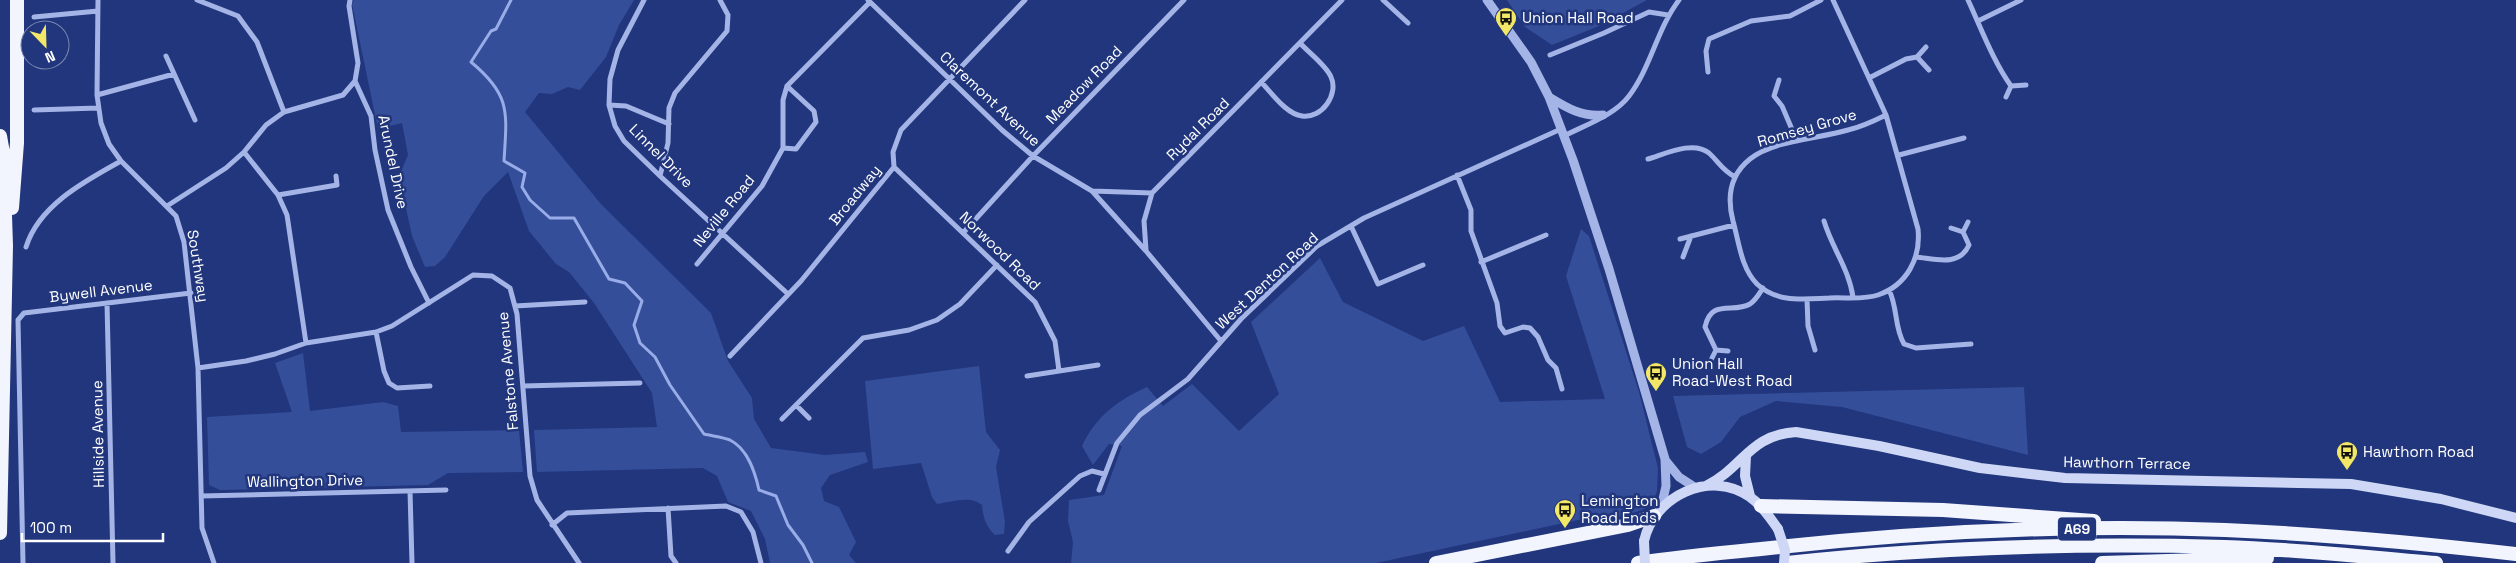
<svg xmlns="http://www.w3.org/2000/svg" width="2516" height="563" font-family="'Space Grotesk',sans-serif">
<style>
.green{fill:#344e9a}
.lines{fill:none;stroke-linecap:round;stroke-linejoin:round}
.stream{stroke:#98ace7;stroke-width:3}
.minor{stroke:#a4b4e6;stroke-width:5}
.tertiary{stroke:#a4b4e6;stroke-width:9}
.secondary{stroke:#ced7f5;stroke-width:10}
.trunk{stroke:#f2f4fe;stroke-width:14}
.secondary-bridge{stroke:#ced7f5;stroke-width:10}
.labels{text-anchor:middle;stroke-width:5;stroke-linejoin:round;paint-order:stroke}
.shield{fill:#21367c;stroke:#bcc3d8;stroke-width:1}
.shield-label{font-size:14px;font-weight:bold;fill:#fff}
.poi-label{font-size:15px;fill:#fff;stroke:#21367c;text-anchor:start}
.street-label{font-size:15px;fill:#fff;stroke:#21367c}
</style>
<rect width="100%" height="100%" fill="#21367c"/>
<!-- green -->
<path class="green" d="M354,0H634L619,25L606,57L580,90L568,87L552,94L539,93L525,112L601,204L711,313L728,361L752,398L754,419L771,448L825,455L865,452L868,462L830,475L821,488L824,501L839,507L856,542L849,555L856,563H770L765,539L751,511L728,502L717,476L703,468L537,472L534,430L657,427L652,393L594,303L569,272L556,264L529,231L508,172L484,196L445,257L435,266L425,267L412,236L399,176L408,155L402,123L378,129L352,4Z
M1507,0H1647L1599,26L1552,45L1525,27Z
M1581,229L1589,236L1639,392L1658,468L1657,491L1652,506L1626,516L1578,520L1376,563H1071L1073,542L1068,521L1069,500L1104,495L1122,446L1109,444L1093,465L1082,446C1096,416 1118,400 1147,387L1163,406L1192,384L1239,431L1279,394L1251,322L1320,258L1343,302L1423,341L1464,326L1500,402L1605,399L1566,276Z
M303,353L310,411L383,402L398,406L401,432L519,430L523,472L448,473L428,485L220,490L209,485L207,417L292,412L275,363Z
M979,366L986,432L1000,450L996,467L1005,522L1004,534L995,535C986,527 983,517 982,505C970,495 952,502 937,504L932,497L921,463L873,469L865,381Z
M2024,387L2028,455L1842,407L1776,401L1740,417L1721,442L1701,454L1687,447L1673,396Z"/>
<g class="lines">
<!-- stream -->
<path class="stream" d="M511,0L496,29L491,31L471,62C511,95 507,112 504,161L525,173L522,187L530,200L550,218H574L609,279L625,283L642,301L634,325L640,343L655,357L670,385L704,434C712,436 723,437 730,440C748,449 755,472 759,490L776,496L788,525L803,545L812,563"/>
<!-- minor -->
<path class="minor" d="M98,0L97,95L101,123L109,144L121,161L176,216L184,242L198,368L202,528L214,563
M197,0L238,16L257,42L284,112
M350,0L349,6L358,63L355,81
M644,0L618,50L610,79L609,105L615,126L624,141L660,176L788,294
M868,0L1002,130L1033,156L1092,191L1146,251L1221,341
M1383,0L1408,23
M1833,0L1886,115L1918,229C1921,258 1907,285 1878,295C1864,300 1844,297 1829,298C1803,299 1777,303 1757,284C1741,268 1739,242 1733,221C1727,198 1730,175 1750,159C1774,140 1818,139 1848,130C1861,127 1874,121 1886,115
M1968,0C1981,28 1993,61 2011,86
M34,17L98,11
M1978,21L2021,0
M1926,47L1917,57L1929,70
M1550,55L1604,33L1649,12L1668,15
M166,56L195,120
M1708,72L1706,51L1709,39L1751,21L1790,16L1821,0
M1869,78L1906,59L1917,57
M1779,80L1774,96L1782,106L1797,141
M355,81L371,116L375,150L388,210L411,267L429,303
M1261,82C1272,93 1286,114 1302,116C1322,119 1339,94 1331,77C1326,65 1309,53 1300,43
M97,95L174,74
M2006,97L2011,86L2026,85
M609,105L626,106L669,124
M34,110L98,108
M1564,136C1585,125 1615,115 1629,96C1651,67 1657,29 1679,0
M783,148L796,149L816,122L814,111L787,86
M244,152L278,195L287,215L306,343
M1899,155L1964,138
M1648,159C1665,154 1693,140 1709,153C1719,162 1721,169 1735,177
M894,167L1035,302L1055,341L1059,371
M1457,175L1471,210V231L1497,303L1500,326L1505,333L1523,327L1530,328L1538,337L1548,360L1556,368L1562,389
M660,176L668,143L669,108L675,93L727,31L728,15L720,0
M1092,191L1152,193
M278,195L337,185L336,176
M167,206L226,168L244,152L266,125L284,112L343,95L355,81
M1824,221C1832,248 1849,269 1853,297
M1351,226L1378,284L1423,265
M1951,228L1963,232L1968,222
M963,233L1033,156L1184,0
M1680,239L1734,225
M26,247C39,205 85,181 121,161
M1146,250L1144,221L1152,193L1342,0
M1683,257L1691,236
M1916,257C1936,259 1959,267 1969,245L1963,232
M1481,262L1546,235
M697,264L762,186L783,148V100L787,86L870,2
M1889,290C1898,308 1894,327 1904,344L1916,348L1971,344
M1807,299L1808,326L1815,350
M107,303L113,563
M515,306L585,302
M376,332L384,371L389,383L397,388L430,386
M1716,350L1705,327C1711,298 1733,314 1750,304C1756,300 1759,294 1763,288
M730,356L801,281L894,167L893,152L901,130L1025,0
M1709,364L1716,350L1728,351
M198,368L246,361L275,354L306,343L376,332L392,326L473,275L492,276L510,288L517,314L530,476L537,500L579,563
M1027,376L1098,365
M523,386L640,383
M796,405L809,418
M782,419L863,338L909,330L937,320L960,304L997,265
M1099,490L1117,443L1140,415L1188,379L1241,319L1317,246L1364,218L1561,129
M410,491L412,563
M201,496L446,490
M668,508L671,556L676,563
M552,525L567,513L726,506L741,512L753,532L761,563
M1008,551L1029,522L1080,476L1092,471L1104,474
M23,563L18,320L24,313L191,293"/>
<!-- tertiary -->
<path class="tertiary" d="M1487,0L1531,62L1549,97L1573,160L1609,269L1665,459L1666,486L1661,508
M1549,97C1567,108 1582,117 1603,115
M1666,461L1679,477L1696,488"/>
<!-- secondary -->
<path class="secondary" d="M1746,456L1745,476L1750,496
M1706,486C1744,467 1749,435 1796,432L1879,446L1980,468L2065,478L2351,484L2441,499L2516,518
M1644,541C1654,496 1710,469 1750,497C1762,505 1770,518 1778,529"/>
<!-- trunk -->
<path class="trunk" d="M0,136L3,153L6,246L0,533
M12,208L17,143V0
M1761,506L1943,510L2094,521
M1436,563L1628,525L1654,516
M1638,563C1678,557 1720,553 1761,549C1914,532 2070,524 2225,530C2322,534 2420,543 2516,554
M1787,563C1932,547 2078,543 2225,547C2295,549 2366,557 2436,563
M2102,563L2267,558"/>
<!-- secondary-bridge -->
<path class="secondary-bridge" d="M1778,529L1785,550L1784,563
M1644,541L1645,563"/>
</g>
<!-- icons -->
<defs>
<g id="bus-pin" transform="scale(1.125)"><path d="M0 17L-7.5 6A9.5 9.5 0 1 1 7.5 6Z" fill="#f2e766" stroke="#21367c"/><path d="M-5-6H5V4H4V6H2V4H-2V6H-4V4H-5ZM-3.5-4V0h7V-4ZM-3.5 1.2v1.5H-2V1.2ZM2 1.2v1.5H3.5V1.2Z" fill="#111"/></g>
</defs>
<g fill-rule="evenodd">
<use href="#bus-pin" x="1506" y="18"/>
<use href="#bus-pin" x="1656" y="373"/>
<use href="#bus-pin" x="2347" y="452"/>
<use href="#bus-pin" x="1565" y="510"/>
</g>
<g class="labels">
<!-- shield labels -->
<rect class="shield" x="2058" y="517.5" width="38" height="23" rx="4"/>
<g class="shield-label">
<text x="2077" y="534">A69</text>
</g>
<!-- poi labels -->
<g class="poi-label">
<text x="1522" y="23">Union Hall Road</text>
<text x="1672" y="369">Union Hall<tspan x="1672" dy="17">Road-West Road</tspan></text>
<text x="2363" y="457">Hawthorn Road</text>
<text x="1581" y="506">Lemington<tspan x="1581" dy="17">Road Ends</tspan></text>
</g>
<!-- street labels -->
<g class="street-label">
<text transform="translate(1084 85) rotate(-46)" y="5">Meadow Road</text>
<text transform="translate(990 99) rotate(43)" y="5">Claremont Avenue</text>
<text transform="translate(1807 128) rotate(-16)" y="5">Romsey Grove</text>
<text transform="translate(1198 129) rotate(-45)" y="5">Rydal Road</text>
<text transform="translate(661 156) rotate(45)" y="5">Linnel Drive</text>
<text transform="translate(393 162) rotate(78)" y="5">Arundel Drive</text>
<text transform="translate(855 195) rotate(-51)" y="5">Broadway</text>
<text transform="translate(724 211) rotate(-51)" y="5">Neville Road</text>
<text transform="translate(1000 251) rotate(44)" y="5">Norwood Road</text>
<text transform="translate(198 266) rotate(81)" y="5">Southway</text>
<text transform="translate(1267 281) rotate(-43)" y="5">West Denton Road</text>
<text transform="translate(101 291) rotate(-7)" y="5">Bywell Avenue</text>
<text transform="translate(508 371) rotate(-95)" y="5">Falstone Avenue</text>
<text transform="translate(98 434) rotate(-91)" y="5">Hillside Avenue</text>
<text transform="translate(2127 463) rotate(1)" y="5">Hawthorn Terrace</text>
<text transform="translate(305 481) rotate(-1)" y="5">Wallington Drive</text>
</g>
</g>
<!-- north arrow -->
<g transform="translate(45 45) rotate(157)"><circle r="24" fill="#21367c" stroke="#7a86b0"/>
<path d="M0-4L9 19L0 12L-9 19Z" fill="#f2e766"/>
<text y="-8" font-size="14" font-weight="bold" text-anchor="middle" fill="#ffffff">N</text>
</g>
<!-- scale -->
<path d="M22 533v8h141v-8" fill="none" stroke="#ffffff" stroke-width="2.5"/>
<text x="30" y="533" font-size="15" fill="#ffffff" stroke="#21367c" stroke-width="4" paint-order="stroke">100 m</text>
</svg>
